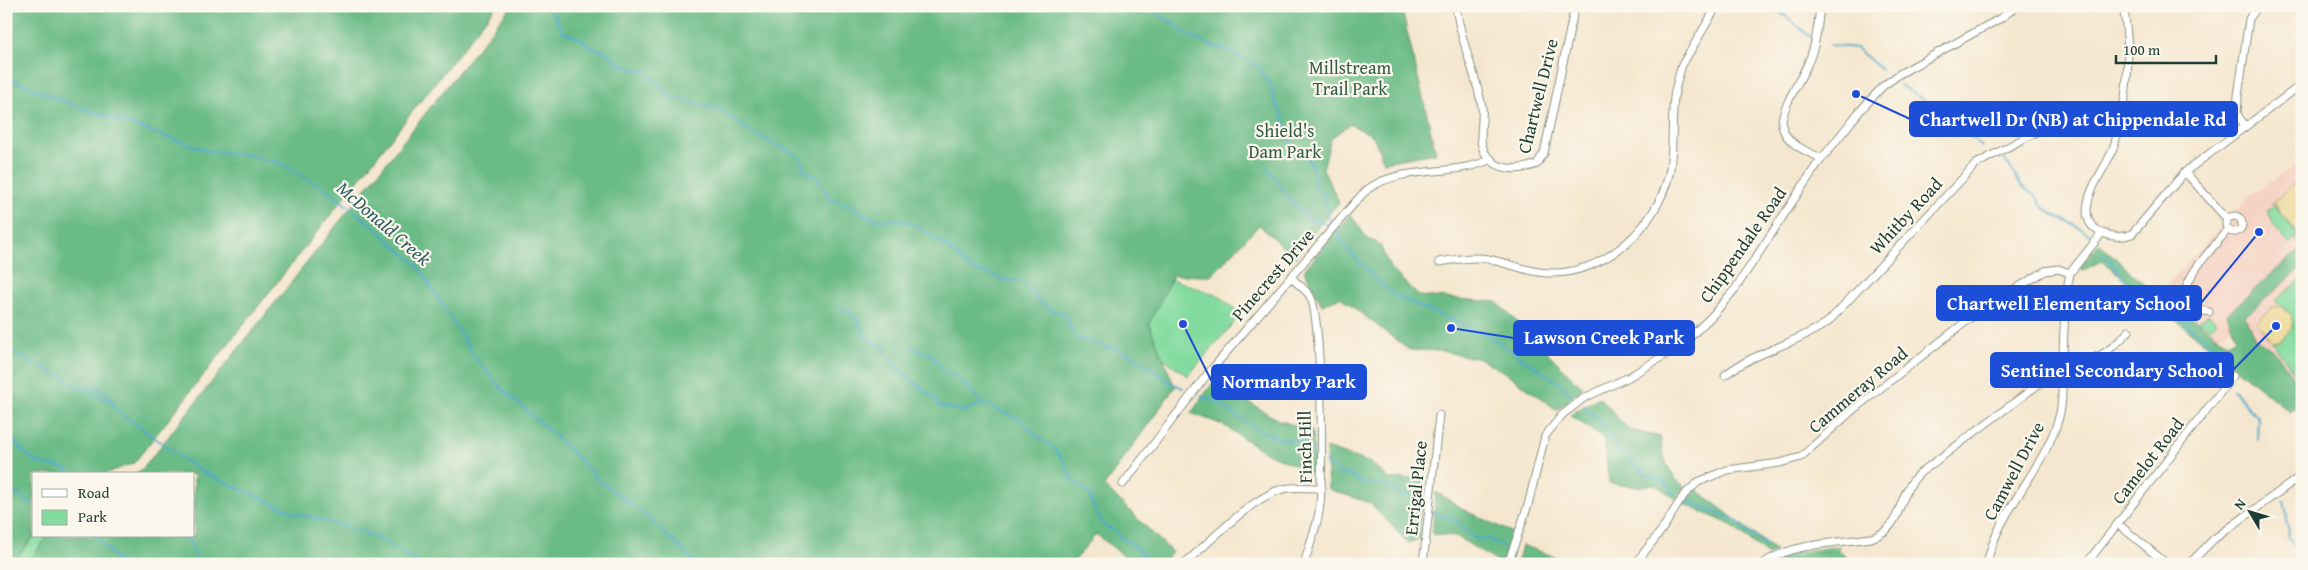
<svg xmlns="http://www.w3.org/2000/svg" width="2308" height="570" font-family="'Gentium Book Plus',serif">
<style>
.built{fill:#f5d2c2}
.green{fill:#83db9f;stroke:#518c6a}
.forest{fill:#6abb86;stroke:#447c5d}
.sand{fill:#eeda9e;stroke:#868c69}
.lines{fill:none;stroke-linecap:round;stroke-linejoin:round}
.stream{stroke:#51aace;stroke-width:2}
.minor-casing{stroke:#8a9282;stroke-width:9}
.minor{stroke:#fff;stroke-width:7}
.labels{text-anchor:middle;stroke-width:4.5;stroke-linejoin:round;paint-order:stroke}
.park-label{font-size:18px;fill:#335d49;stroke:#fbf7ec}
.street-label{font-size:18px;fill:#1f3d34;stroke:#fbf7ec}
.water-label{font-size:19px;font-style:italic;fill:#2e5e62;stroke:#fbf7ec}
.leader{fill:none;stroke:#1d4ed8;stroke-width:2}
.callout-dot{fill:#1d4ed8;stroke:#fbf7ec;stroke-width:2}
.callout{fill:#1d4ed8;stroke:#1d4ed8;stroke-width:2}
.callout-label{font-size:19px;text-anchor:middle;font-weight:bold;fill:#fff}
</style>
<rect width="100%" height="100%" fill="#fbf7ec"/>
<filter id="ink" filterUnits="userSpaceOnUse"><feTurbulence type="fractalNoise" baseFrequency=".02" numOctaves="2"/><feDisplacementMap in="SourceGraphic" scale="10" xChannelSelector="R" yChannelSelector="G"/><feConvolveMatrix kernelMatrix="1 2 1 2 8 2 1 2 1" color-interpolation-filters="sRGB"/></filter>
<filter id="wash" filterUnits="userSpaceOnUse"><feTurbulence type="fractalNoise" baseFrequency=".0096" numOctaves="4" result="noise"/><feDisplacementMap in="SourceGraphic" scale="20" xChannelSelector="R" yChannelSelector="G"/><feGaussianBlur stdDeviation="1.12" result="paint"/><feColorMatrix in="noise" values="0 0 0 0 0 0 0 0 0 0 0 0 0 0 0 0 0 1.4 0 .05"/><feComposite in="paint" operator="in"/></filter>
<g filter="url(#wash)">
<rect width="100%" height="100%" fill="#f5e7cf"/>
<!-- built -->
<path class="built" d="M2302,161V388L2300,389L2275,352L2254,337L2245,316L2214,340L2157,295L2251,195Z"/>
<!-- green -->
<path class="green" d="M2275,205C2280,214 2295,229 2297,237L2289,244L2276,229L2267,210Z
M1152,272L1219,296L1241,314L1188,376L1130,335Z
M2302,279V382H2301L2272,342L2279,341L2287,310L2275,301Z
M2209,314L2216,322L2210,328L2198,321Z
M34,536H48L27,564H12Z
M1839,546V550L1852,564H1782L1776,559L1799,552Z"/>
<!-- forest -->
<path class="forest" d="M6,6H496L134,463L104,474H34V536L12,564H6Z
M511,6H1401L1436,153L1384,162L1373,136L1350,124L1331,138L1323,169L1339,202L1311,235L1295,258L1259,225L1211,276L1173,275L1149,324L1175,387L1104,486L1172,552L1163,564H1134L1096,534L1072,564H27L48,536H194V474H133L141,471Z
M1350,214L1367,238L1380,245L1390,268L1419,296L1497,302L1583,388L1557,410L1506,373L1480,359L1441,351L1409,350L1340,297L1322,305L1304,270Z
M2099,243C2115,257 2129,272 2146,285C2172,306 2201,324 2228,343L2236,338L2227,314L2302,247V268L2245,316L2254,337L2275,352L2302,388V404L2290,412L2102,261L2081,271V265Z
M1214,381L1278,420L1312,431L1316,475L1263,451L1223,425L1191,413Z
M1599,397L1629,430L1660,437C1663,455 1668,476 1684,486L1676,499L1654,484L1635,487L1609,483L1604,439L1570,415Z
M1326,448L1371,463L1389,479L1423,478L1419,539L1408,543L1370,503L1328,489Z
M1696,489L1776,551L1768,555L1729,524L1682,503Z
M1436,492L1466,511L1513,533L1501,564L1456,536L1432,534Z
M1522,545L1567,561L1569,564H1517Z
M1839,550L1852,564H1782L1779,561L1822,551Z
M2302,552V564H2285Z"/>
<!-- sand -->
<path class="sand" d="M2302,177V244L2300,246L2295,240L2298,237V233L2282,215L2276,204H2271Z
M2280,306L2291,314L2293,328L2279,341L2272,342L2257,322L2273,307Z"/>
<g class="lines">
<!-- stream -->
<path class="stream" d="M546,6L552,12L564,33L579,37L592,48L605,51L618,63L636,70L646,71L670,97L721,110L752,133L794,153L801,159L803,169L818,178L830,199L852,206L867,216L878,220L895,219L911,223L943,243L969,268L982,273H990L1000,279L1016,281L1025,284L1040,303L1053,311L1065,313L1073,334
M1148,6L1193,38L1238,55L1261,68L1263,76L1272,87L1273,98L1282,114L1288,138L1297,152L1310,160L1315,179L1314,186L1325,196L1328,217L1332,226
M1765,6C1785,11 1795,26 1811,37
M1830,45L1856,48L1882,70
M6,77L68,103L187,144L210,151L248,155L282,164L327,190L371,224L419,267L476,359L501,388L560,440L599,480L648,517L697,564
M1900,85L1939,109L1961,128
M1967,133L1982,147
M2003,158C2011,166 2015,177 2022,186C2027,191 2033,193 2038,198C2040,201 2040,205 2044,208C2058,220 2076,223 2090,235
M1267,167L1293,204L1312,220L1332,226
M1335,230L1348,250L1382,285L1397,297L1486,334L1558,382L1570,394
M2101,253C2115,262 2116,273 2127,281C2159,303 2190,325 2219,351L2222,353V374
M840,306L857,319L865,337L883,346C888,366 913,378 926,393L932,395L939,406L965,411L983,403
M1078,338C1086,342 1099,341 1104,348L1112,347L1135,357L1171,383L1183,388
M6,347L23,358L61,376L76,386L95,387L102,390L109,395L116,410L202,472L295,513L361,531L383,541L420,564
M912,348L931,354L943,370L959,379L983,403L1022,421
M83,388L88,393L113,402
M2233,390L2258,418L2257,439
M1201,396L1221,404L1238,417L1264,432L1283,440L1296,439L1302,441L1313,453
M1584,406L1601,423L1619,451L1644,473L1668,484L1674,494
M1026,425L1040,439L1052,446L1066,464L1071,478L1090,495L1094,509L1104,526L1114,530L1124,540L1130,542L1149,561L1165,564
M6,433C14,441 26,455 35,461C48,469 62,462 72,474
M1325,462L1341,474L1352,476L1361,483L1383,484L1399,494L1410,496L1421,506
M6,489L21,496L30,504H34
M2284,501L2287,516L2286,521L2289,530L2288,537L2302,553
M1689,502L1737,521L1746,531L1766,545
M1433,512L1455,520L1473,538L1488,539L1503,546
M96,536L120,564
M185,536C193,545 193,556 202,564
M1524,559L1532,564"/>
</g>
</g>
<g filter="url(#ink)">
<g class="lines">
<!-- minor casing -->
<g class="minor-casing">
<path id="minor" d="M1456,6C1460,41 1476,73 1482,107C1484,121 1477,140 1485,153C1497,172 1519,171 1537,164L1544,153L1575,6
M1820,6C1818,26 1816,45 1808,63C1802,78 1781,108 1782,124C1784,143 1807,152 1821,158
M2123,6C2132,52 2128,105 2113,149C2105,170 2087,189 2087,212C2088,234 2115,240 2132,234L2185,172L2302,84
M2245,126L2237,114L2238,96L2249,19L2258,6
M2185,172L2227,219
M2226 224a8 8 0 1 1 16 0a8 8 0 1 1-16 0Z
M1439,262C1454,260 1472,256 1488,259C1508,263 1529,273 1550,273C1606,274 1657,226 1669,174C1674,150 1671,123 1674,98C1675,87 1679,76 1682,65L1717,6
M2070,273L2102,233
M1291,277C1296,283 1305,289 1310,296C1322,315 1324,486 1319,512C1316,530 1309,547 1304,564
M2209,312C2198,311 2192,307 2184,300C2183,277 2214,247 2228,229
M2064,364C2096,361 2108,354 2129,331
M1725,375C1756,351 1796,344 1828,322L1976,164L2079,109L2088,108L2122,112
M1123,484L1206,376L1357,200C1362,195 1366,190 1371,187C1405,165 1455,177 1491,159
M2118,524L2167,564
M1184,564C1209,543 1253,496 1283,489C1295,486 1309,488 1322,488
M1423,564L1439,415
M1508,564L1528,505L1545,436L1562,415L1584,398L1629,377L1663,356L1688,339L1712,316L1735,289L1816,166L1859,112L1883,86L1901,73L2001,18L2017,6
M1635,564L1661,531L1684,495L1698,482L1727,470L1780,463L1801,457L1854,409L1982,309L2045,271L2058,269L2070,273
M1763,564C1789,543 1839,543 1871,538C1905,528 1895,495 1920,473L2039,384L2049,380L2062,379
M1987,564C1997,511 2045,469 2059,417C2063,404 2062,392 2062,379C2064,343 2063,308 2070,273
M2086,564L2233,376
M2189,564L2214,539L2302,475"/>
</g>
<!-- minor -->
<use href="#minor" class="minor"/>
</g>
</g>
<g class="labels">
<!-- park labels -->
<g class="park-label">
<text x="1350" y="74">Millstream<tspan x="1350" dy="21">Trail Park</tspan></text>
<text x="1285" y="137">Shield's<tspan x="1285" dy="21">Dam Park</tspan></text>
</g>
<!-- street labels -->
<g class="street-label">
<text transform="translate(1538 96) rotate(-76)" y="6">Chartwell Drive</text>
<text transform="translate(1906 216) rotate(-47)" y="6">Whitby Road</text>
<text transform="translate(1743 245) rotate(-55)" y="6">Chippendale Road</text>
<text transform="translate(1273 275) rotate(-49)" y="6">Pinecrest Drive</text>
<text transform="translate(1858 390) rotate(-40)" y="6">Cammeray Road</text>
<text transform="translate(1305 447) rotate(-91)" y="6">Finch Hill</text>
<text transform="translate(2148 461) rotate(-52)" y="6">Camelot Road</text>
<text transform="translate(2014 471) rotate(-62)" y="6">Camwell Drive</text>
<text transform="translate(1416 488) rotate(-84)" y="6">Errigal Place</text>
</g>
<!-- water labels -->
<g class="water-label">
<text transform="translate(384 223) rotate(41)" y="7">McDonald Creek</text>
</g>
</g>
<!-- callouts -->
<path class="leader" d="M1856 94L1910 119M2259 232L2201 303M1451 328L1514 338M2276 326L2233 370M1183 324L1212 382"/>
<g class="callout-dot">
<circle cx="1856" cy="94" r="5"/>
<circle cx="2259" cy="232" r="5"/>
<circle cx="1451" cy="328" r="5"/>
<circle cx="2276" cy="326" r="5"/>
<circle cx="1183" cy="324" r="5"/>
</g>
<g class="callout">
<rect x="1910" y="102" width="327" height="34" rx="5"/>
<rect x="1937" y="286" width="264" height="34" rx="5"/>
<rect x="1514" y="321" width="180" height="34" rx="5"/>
<rect x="1991" y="353" width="242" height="34" rx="5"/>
<rect x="1212" y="365" width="154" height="34" rx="5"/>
</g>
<g class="callout-label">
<text x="2073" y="126">Chartwell Dr (NB) at Chippendale Rd</text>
<text x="2069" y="310">Chartwell Elementary School</text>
<text x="1604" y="344">Lawson Creek Park</text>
<text x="2112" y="377">Sentinel Secondary School</text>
<text x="1289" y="388">Normanby Park</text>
</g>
<!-- margin -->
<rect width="2308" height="570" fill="none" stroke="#fbf7ec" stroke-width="25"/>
<!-- legend -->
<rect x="32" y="472" width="162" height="65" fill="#fbf7ec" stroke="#a3ada2"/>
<rect x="42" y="489" width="25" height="8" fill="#ffffff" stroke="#a3ada2"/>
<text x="78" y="498" font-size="15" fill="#1f3d34">Road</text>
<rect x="42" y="510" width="25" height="15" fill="#83db9f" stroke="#a3ada2"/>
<text x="78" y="522" font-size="15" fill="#1f3d34">Park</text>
<!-- north arrow -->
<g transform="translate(2250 512) rotate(308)" stroke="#fbf7ec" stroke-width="4" paint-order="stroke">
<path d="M0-4L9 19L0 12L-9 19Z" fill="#1f3d34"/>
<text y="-8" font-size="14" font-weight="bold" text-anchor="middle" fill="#1f3d34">N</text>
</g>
<!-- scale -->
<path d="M2116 55v8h100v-8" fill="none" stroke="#1f3d34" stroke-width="2.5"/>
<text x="2123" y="55" font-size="15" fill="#1f3d34" stroke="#fbf7ec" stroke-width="4" paint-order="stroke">100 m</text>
</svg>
